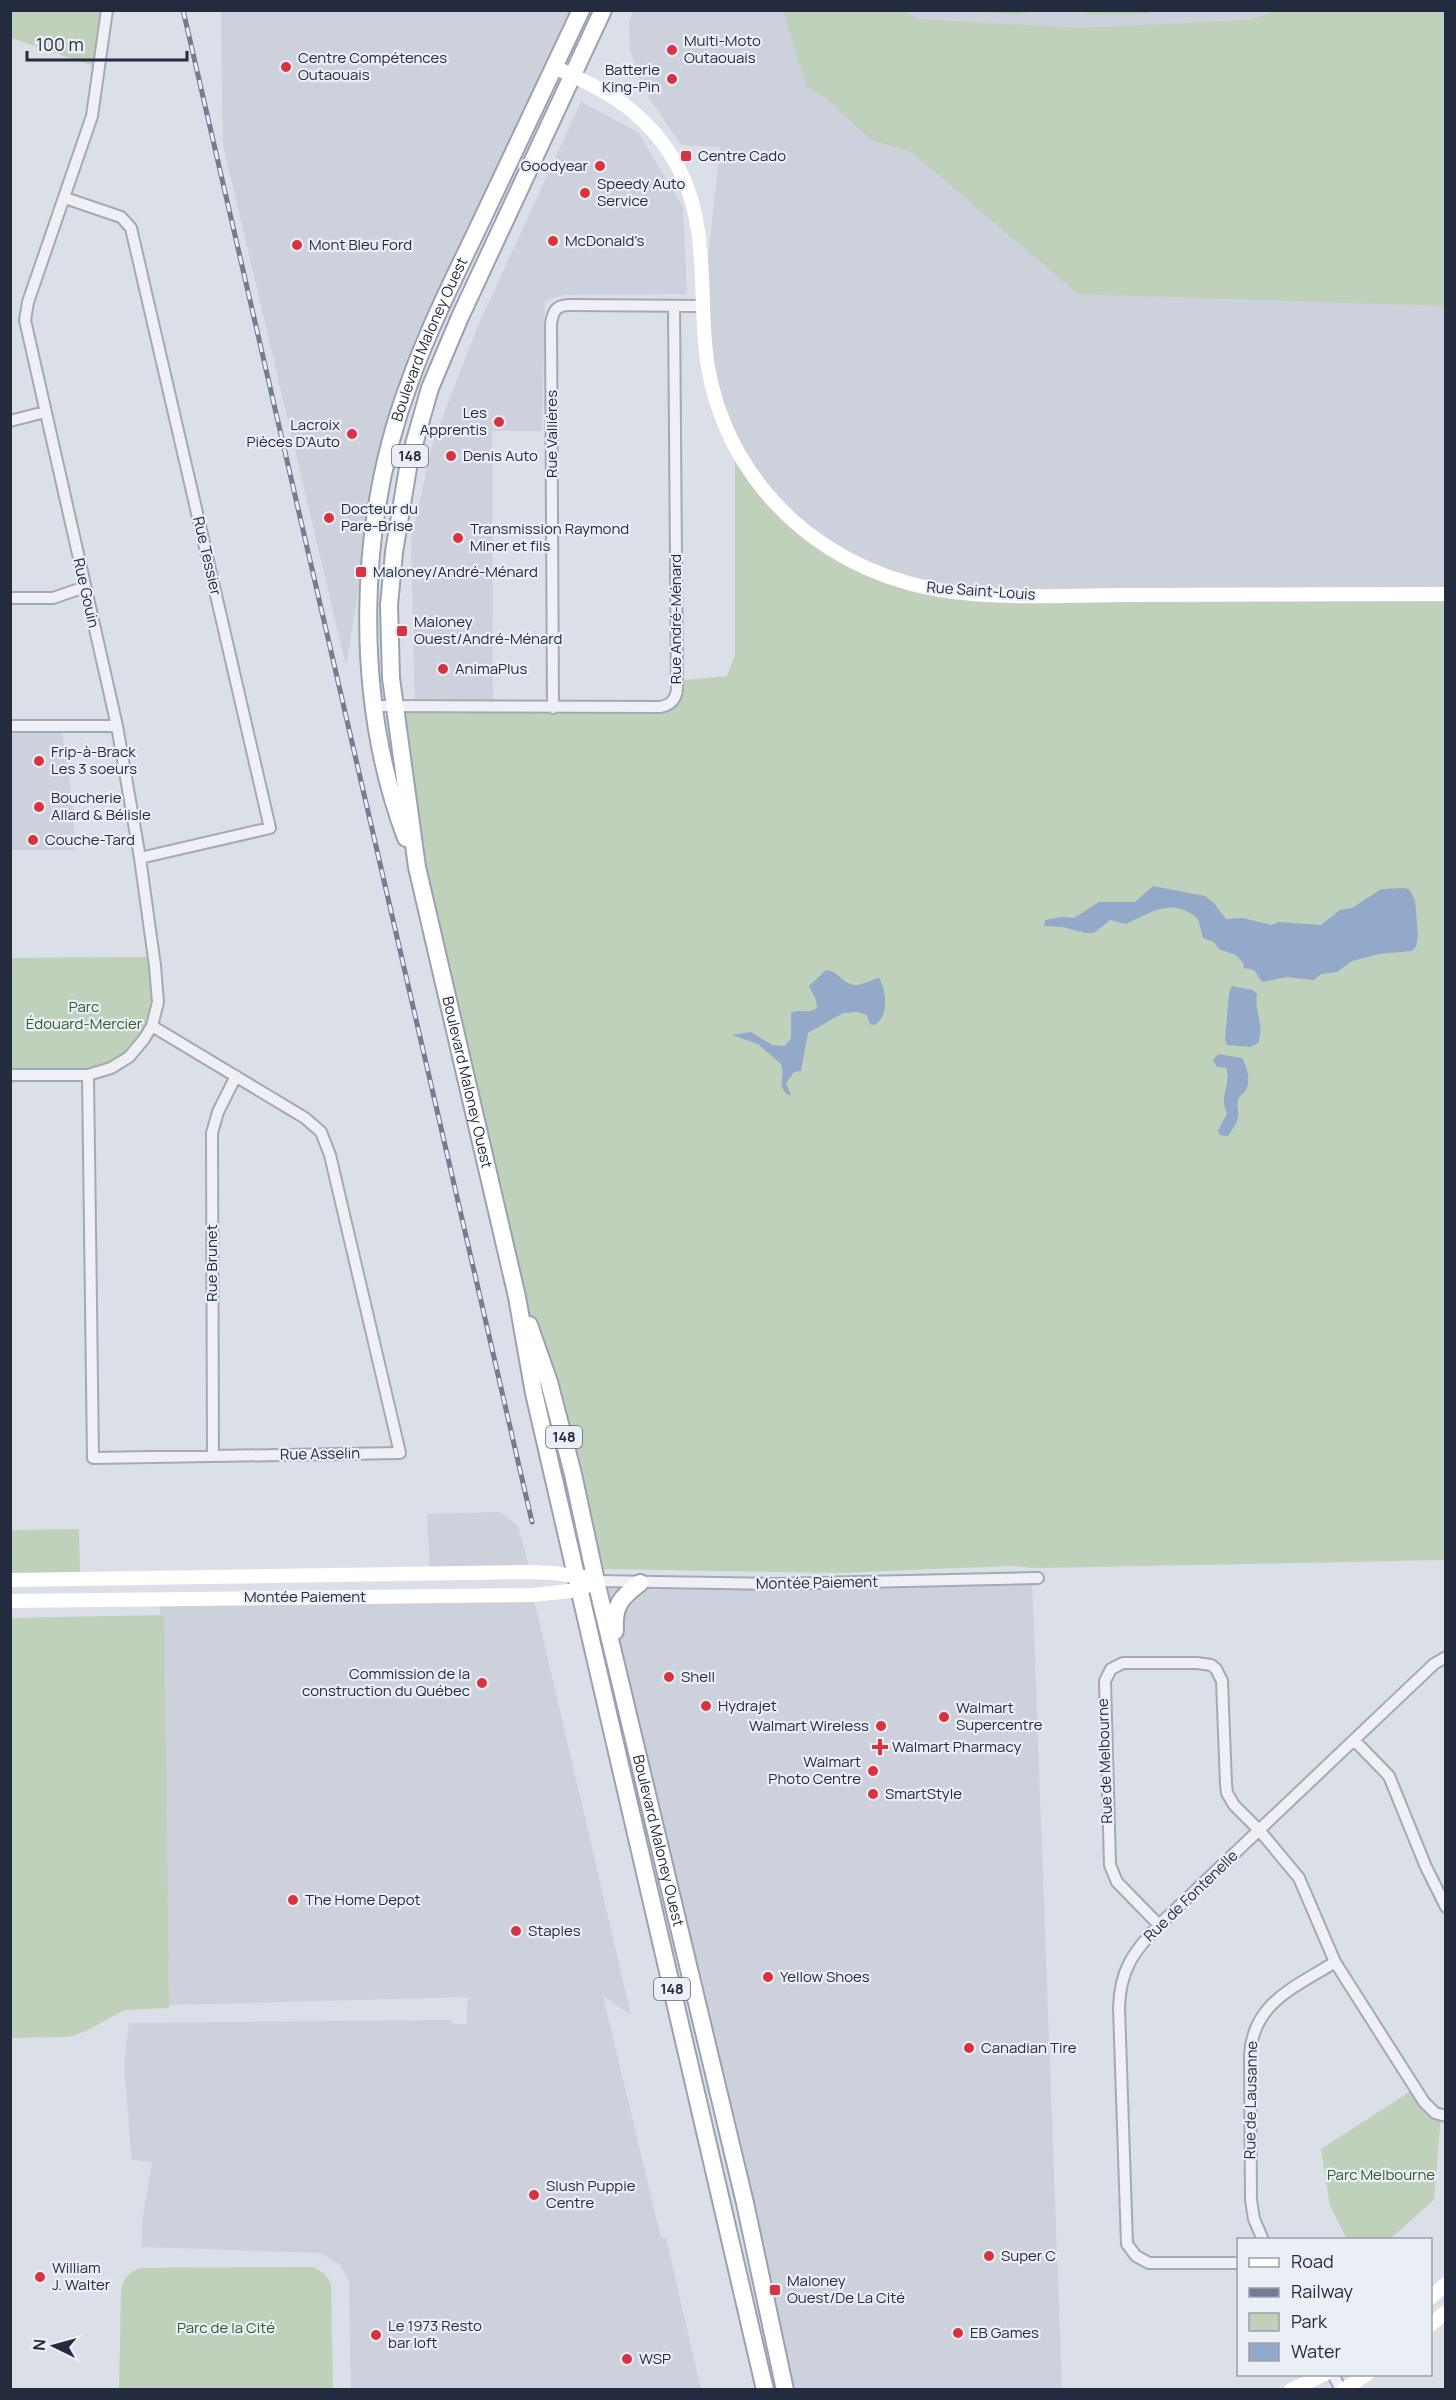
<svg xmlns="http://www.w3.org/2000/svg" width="1456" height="2400" font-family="Manrope,sans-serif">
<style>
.built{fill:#ccd1dc}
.green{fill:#bfd1bb}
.water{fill:#92a9ca}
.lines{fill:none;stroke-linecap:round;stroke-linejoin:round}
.street-casing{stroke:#a4a9b4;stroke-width:14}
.primary-casing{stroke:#99a2b3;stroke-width:20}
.street{stroke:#eef0f5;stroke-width:10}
.secondary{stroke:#fff;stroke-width:14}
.primary{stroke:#fff;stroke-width:16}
.rail-casing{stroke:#737c91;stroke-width:5}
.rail{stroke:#eaeef5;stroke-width:3;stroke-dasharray:9;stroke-linecap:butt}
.poi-dot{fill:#d83340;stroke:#eaeef5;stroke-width:2}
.labels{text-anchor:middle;stroke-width:4.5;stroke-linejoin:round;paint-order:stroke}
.shield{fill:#eaeef5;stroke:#5f6675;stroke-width:1.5}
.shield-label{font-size:14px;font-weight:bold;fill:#242b3e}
.poi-label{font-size:15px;fill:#242b3e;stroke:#eaeef5;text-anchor:start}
.street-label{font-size:15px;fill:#242b3e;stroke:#eaeef5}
.park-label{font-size:15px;fill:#355a30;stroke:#eaeef5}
</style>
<rect width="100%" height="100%" fill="#dbdfe7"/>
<!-- built -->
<path class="built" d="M633,10L1445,11V594H983L862,565L764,492L714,398L703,306L720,147L681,145L644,90L630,50L629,23Z
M221,11H574L415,339L381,449L346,666L223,145Z
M581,102L638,132L683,207L687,294L563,295L545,301L542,431H492L493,707H415L411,540L433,442L477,328Z
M11,726H61L74,811V850H11Z
M500,1512L518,1526L530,1572L430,1575L427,1514Z
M1032,1578L1062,2389H785L596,1581Z
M533,1595L631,2015L603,1996L661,2238H666L701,2389H351L349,2281L340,2265L320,2253L142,2247V2222L152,2162L132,2160L131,2152L124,2064L129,2023L450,2020L455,2024H467V2001L472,1997L166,2005L160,1599Z"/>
<!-- green -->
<path class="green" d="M1280,10L1445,11V306L1078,294L911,152L871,140L826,98L807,87L783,11H903L918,19L1078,28L1249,20Z
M10,11H107L100,68L11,38Z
M968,11L1040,10V11L1016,15Z
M1085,11H1149L1151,14L1087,15Z
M735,449L743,464L835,551L941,590L1445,594V1560L1036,1568L1011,1566L838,1573L600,1569L517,1297L458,1040L394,707H660L684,680L727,676L735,656Z
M154,957L158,988L144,1039L99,1072L11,1075L10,958Z
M79,1529L80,1579L11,1580L10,1530Z
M164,1615L169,2008L124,2010L86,2031L69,2037L11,2038V1618Z
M1414,2089L1441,2116L1434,2200L1390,2239H1347L1330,2206L1321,2149Z
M311,2267C322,2270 328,2275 331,2285L333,2389H119L121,2290C123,2278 129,2272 141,2268Z"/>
<!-- water -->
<path class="water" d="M1153,886L1205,896L1214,903L1226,919L1243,918L1271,925L1279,922L1321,925L1340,910L1352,908L1381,889L1405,888L1410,890L1415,900L1418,935L1416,947L1412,951L1379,954L1352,961L1337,972L1321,974L1314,980L1287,977L1262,982L1254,970L1244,968L1243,963L1236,955L1219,949L1214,942L1203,938L1198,919C1172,896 1151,913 1126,924L1110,920L1094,933H1086L1062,927L1044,926L1045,920L1061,917L1074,918L1099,902H1135Z
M826,970C839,971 842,984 855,985C863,986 871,979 879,978C887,991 889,1018 874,1025L870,1024L867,1015L857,1012L843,1013L808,1033L801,1071L794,1072L786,1083L791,1095H788C776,1086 786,1076 781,1064L758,1044L732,1035L751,1032L772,1045L785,1046L791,1038V1013C799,1008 808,1015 817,1008L816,1000L809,986Z
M1232,986L1253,990L1257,994C1254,1014 1265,1023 1258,1043L1250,1047L1227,1045L1225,1039L1229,994Z
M1218,1054L1242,1058C1247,1066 1251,1080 1246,1090C1244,1094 1239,1095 1238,1101C1236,1106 1239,1110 1238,1115C1238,1123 1232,1129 1228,1136L1220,1135L1218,1131L1227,1113C1218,1097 1232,1084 1226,1068L1217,1067L1213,1060Z"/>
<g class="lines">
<!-- street casing -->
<g class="street-casing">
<path id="street" d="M65,198L121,217L131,228L270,828L140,858
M10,421L45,412
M10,598H53L85,587
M373,706L660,707C670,705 676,700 677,689L674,306
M553,708L551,324C553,311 556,305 570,305L703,306
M10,726H117
M10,1075H88L111,1068L129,1057L144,1039L152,1026L158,1002L155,966L140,858L117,726L25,320L28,302L92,116L107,10
M88,1075L93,1458L400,1453L330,1155L321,1132L305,1118L152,1026
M213,1456L212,1133L218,1112L236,1076
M596,1581L772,1584L1038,1578
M1355,1741L1389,1776L1426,1867L1446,1907
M1159,1925L1117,1882L1110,1865L1105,1681L1111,1669L1123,1663H1197L1211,1665L1216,1669L1222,1681L1226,1784L1227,1793L1234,1805L1260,1831L1299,1878L1335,1962L1424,2102L1435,2113L1446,2116
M1263,2240L1254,2219L1251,2200L1250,2055C1253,2002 1296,1987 1335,1962
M1238,2263H1149L1136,2256L1127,2244L1119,2008C1120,1970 1133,1952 1159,1925L1434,1664L1446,1657
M1333,2374L1341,2390"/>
</g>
<!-- primary casing -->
<g class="primary-casing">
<g id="primary">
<path id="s1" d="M603,10L460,317L430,388L409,462L394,552L389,605L391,678L417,867L517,1297L534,1393L576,1575L765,2390"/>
<path id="s2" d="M406,838C353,697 357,522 410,381C429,328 454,278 478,228C512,155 547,83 581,10"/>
<path id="s3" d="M529,1325L549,1382L573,1474L596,1581L745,2203L785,2390"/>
<path d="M615,1631C613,1606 621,1597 640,1583"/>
</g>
</g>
<!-- street -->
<use href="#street" class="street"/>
<!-- secondary -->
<path class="secondary" d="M554,67C609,91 650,114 679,169C707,222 700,284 705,343C714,459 796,552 908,583C971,601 1056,596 1121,595C1229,595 1337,595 1446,594
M10,1580L530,1572L553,1573L583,1577
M10,1601L533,1595L579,1590L596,1581
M1430,2298L1446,2284
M1430,2325L1446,2312
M1291,2390L1325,2374
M1343,2390L1367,2374"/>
<!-- primary -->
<use href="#primary" class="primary"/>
<!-- rail casing -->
<g class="rail-casing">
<path id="rail" d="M183,10L532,1522"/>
</g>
<!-- rail -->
<use href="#rail" class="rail"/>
</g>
<!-- markers -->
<g class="poi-dot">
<circle cx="672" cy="50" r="6"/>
<circle cx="286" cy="67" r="6"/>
<circle cx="672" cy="79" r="6"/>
<rect x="680" y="150" width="12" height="12" rx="3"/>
<circle cx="600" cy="166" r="6"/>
<circle cx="585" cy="193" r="6"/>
<circle cx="553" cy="241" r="6"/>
<circle cx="297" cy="245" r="6"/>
<circle cx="499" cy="422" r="6"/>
<circle cx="352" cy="434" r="6"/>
<circle cx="451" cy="456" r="6"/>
<circle cx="329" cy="518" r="6"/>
<circle cx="458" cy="538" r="6"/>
<rect x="355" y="566" width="12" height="12" rx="3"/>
<rect x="396" y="625" width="12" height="12" rx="3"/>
<circle cx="443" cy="669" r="6"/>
<circle cx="39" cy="761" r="6"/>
<circle cx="39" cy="807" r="6"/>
<circle cx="33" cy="840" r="6"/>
<circle cx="669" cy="1677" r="6"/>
<circle cx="482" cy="1683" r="6"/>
<circle cx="706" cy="1706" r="6"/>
<circle cx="944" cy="1717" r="6"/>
<circle cx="881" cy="1726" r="6"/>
<path d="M877 1738h6v6h6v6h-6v6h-6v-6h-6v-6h6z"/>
<circle cx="873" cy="1771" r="6"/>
<circle cx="873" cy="1794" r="6"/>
<circle cx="293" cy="1900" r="6"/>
<circle cx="516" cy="1931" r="6"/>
<circle cx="768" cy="1977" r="6"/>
<circle cx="969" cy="2048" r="6"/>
<circle cx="534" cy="2195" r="6"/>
<circle cx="989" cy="2256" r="6"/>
<circle cx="40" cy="2277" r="6"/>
<rect x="769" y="2284" width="12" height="12" rx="3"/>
<circle cx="958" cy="2333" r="6"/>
<circle cx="376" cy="2335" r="6"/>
<circle cx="627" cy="2359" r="6"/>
</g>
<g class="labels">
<!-- shield labels -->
<g class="shield">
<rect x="392" y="445" width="36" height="22" rx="4.5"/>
<rect x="546" y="1426" width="36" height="22" rx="4.5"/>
<rect x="654" y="1978" width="36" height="22" rx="4.5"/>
</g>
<g class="shield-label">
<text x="410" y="461">148</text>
<text x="564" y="1442">148</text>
<text x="672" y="1994">148</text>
</g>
<!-- poi labels -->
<g class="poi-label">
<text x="684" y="46">Multi-Moto<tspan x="684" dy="17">Outaouais</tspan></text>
<text x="298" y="63">Centre Compétences<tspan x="298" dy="17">Outaouais</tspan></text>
<text x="660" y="75" text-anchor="end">Batterie<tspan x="660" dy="17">King-Pin</tspan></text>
<text x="698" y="161">Centre Cado</text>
<text x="588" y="171" text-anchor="end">Goodyear</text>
<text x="597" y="189">Speedy Auto<tspan x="597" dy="17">Service</tspan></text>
<text x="565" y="246">McDonald's</text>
<text x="309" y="250">Mont Bleu Ford</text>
<text x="487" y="418" text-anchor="end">Les<tspan x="487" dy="17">Apprentis</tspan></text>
<text x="340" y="430" text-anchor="end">Lacroix<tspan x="340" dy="17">Pièces D'Auto</tspan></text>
<text x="463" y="461">Denis Auto</text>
<text x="341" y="514">Docteur du<tspan x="341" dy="17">Pare-Brise</tspan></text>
<text x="470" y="534">Transmission Raymond<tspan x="470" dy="17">Miner et fils</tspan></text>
<text x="373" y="577">Maloney/André-Ménard</text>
<text x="414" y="627">Maloney<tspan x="414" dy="17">Ouest/André-Ménard</tspan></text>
<text x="455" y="674">AnimaPlus</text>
<text x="51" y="757">Frip-à-Brack<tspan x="51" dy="17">Les 3 soeurs</tspan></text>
<text x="51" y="803">Boucherie<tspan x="51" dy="17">Allard &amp; Bélisle</tspan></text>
<text x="45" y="845">Couche-Tard</text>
<text x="470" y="1679" text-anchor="end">Commission de la<tspan x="470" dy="17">construction du Québec</tspan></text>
<text x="681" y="1682">Shell</text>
<text x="718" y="1711">Hydrajet</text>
<text x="956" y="1713">Walmart<tspan x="956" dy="17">Supercentre</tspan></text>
<text x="869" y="1731" text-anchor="end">Walmart Wireless</text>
<text x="892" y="1752">Walmart Pharmacy</text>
<text x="861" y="1767" text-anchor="end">Walmart<tspan x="861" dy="17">Photo Centre</tspan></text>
<text x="885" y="1799">SmartStyle</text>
<text x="305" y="1905">The Home Depot</text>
<text x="528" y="1936">Staples</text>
<text x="780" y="1982">Yellow Shoes</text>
<text x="981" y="2053">Canadian Tire</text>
<text x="546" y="2191">Slush Puppie<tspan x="546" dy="17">Centre</tspan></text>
<text x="1001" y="2261">Super C</text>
<text x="52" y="2273">William<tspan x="52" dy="17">J. Walter</tspan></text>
<text x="787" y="2286">Maloney<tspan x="787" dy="17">Ouest/De La Cité</tspan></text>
<text x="388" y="2331">Le 1973 Resto<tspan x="388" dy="17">bar loft</tspan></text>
<text x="970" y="2338">EB Games</text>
<text x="639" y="2364">WSP</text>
</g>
<!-- street labels -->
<g class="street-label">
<text dy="5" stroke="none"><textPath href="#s2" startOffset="512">Boulevard Maloney Ouest</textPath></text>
<text transform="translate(552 434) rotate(-90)" y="5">Rue Vallières</text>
<text transform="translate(207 556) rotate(77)" y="5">Rue Tessier</text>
<text transform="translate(981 591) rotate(4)" y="5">Rue Saint-Louis</text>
<text transform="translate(86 593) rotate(77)" y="5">Rue Gouin</text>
<text transform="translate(676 619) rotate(-90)" y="5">Rue André-Ménard</text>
<text dy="5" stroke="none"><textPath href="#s1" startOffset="1122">Boulevard Maloney Ouest</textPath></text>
<text transform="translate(212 1263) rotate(-90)" y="5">Rue Brunet</text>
<text transform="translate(320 1454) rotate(-1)" y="5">Rue Asselin</text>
<text transform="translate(817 1583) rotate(-1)" y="5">Montée Paiement</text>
<text x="305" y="1602">Montée Paiement</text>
<text transform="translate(1105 1761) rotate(-92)" y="5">Rue de Melbourne</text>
<text dy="5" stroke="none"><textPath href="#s3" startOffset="532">Boulevard Maloney Ouest</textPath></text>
<text transform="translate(1191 1896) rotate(-44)" y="5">Rue de Fontenelle</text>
<text transform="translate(1251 2100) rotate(-89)" y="5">Rue de Lausanne</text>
</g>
<!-- park labels -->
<g class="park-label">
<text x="84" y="1012">Parc<tspan x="84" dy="17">Édouard-Mercier</tspan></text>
<text x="1381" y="2180">Parc Melbourne</text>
<text x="226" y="2333">Parc de la Cité</text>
</g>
</g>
<!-- border -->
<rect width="1456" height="2400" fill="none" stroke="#242b3e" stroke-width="24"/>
<!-- legend -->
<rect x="1237" y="2238" width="195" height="138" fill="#eaeef5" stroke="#9ba0ac" stroke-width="1.5"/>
<rect x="1249" y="2258" width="30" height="9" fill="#ffffff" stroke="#9ba0ac" stroke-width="1.5"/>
<text x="1291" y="2268" font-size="18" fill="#242b3e">Road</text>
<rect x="1249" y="2288" width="30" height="9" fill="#737c91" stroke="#9ba0ac" stroke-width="1.5"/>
<text x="1291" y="2298" font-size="18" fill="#242b3e">Railway</text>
<rect x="1249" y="2313" width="30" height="18" fill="#bfd1bb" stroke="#9ba0ac" stroke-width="1.5"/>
<text x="1291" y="2328" font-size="18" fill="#242b3e">Park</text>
<rect x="1249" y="2343" width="30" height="18" fill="#92a9ca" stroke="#9ba0ac" stroke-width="1.5"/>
<text x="1291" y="2358" font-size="18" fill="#242b3e">Water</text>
<!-- north arrow -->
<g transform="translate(54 2346) rotate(275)" stroke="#eaeef5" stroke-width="4.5" paint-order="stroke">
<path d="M0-4.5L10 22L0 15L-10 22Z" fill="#242b3e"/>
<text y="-9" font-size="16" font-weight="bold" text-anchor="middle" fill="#242b3e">N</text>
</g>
<!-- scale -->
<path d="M27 51v9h160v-9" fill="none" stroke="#242b3e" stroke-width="3"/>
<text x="36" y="51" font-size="18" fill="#242b3e" stroke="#eaeef5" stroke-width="4.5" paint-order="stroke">100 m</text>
</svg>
